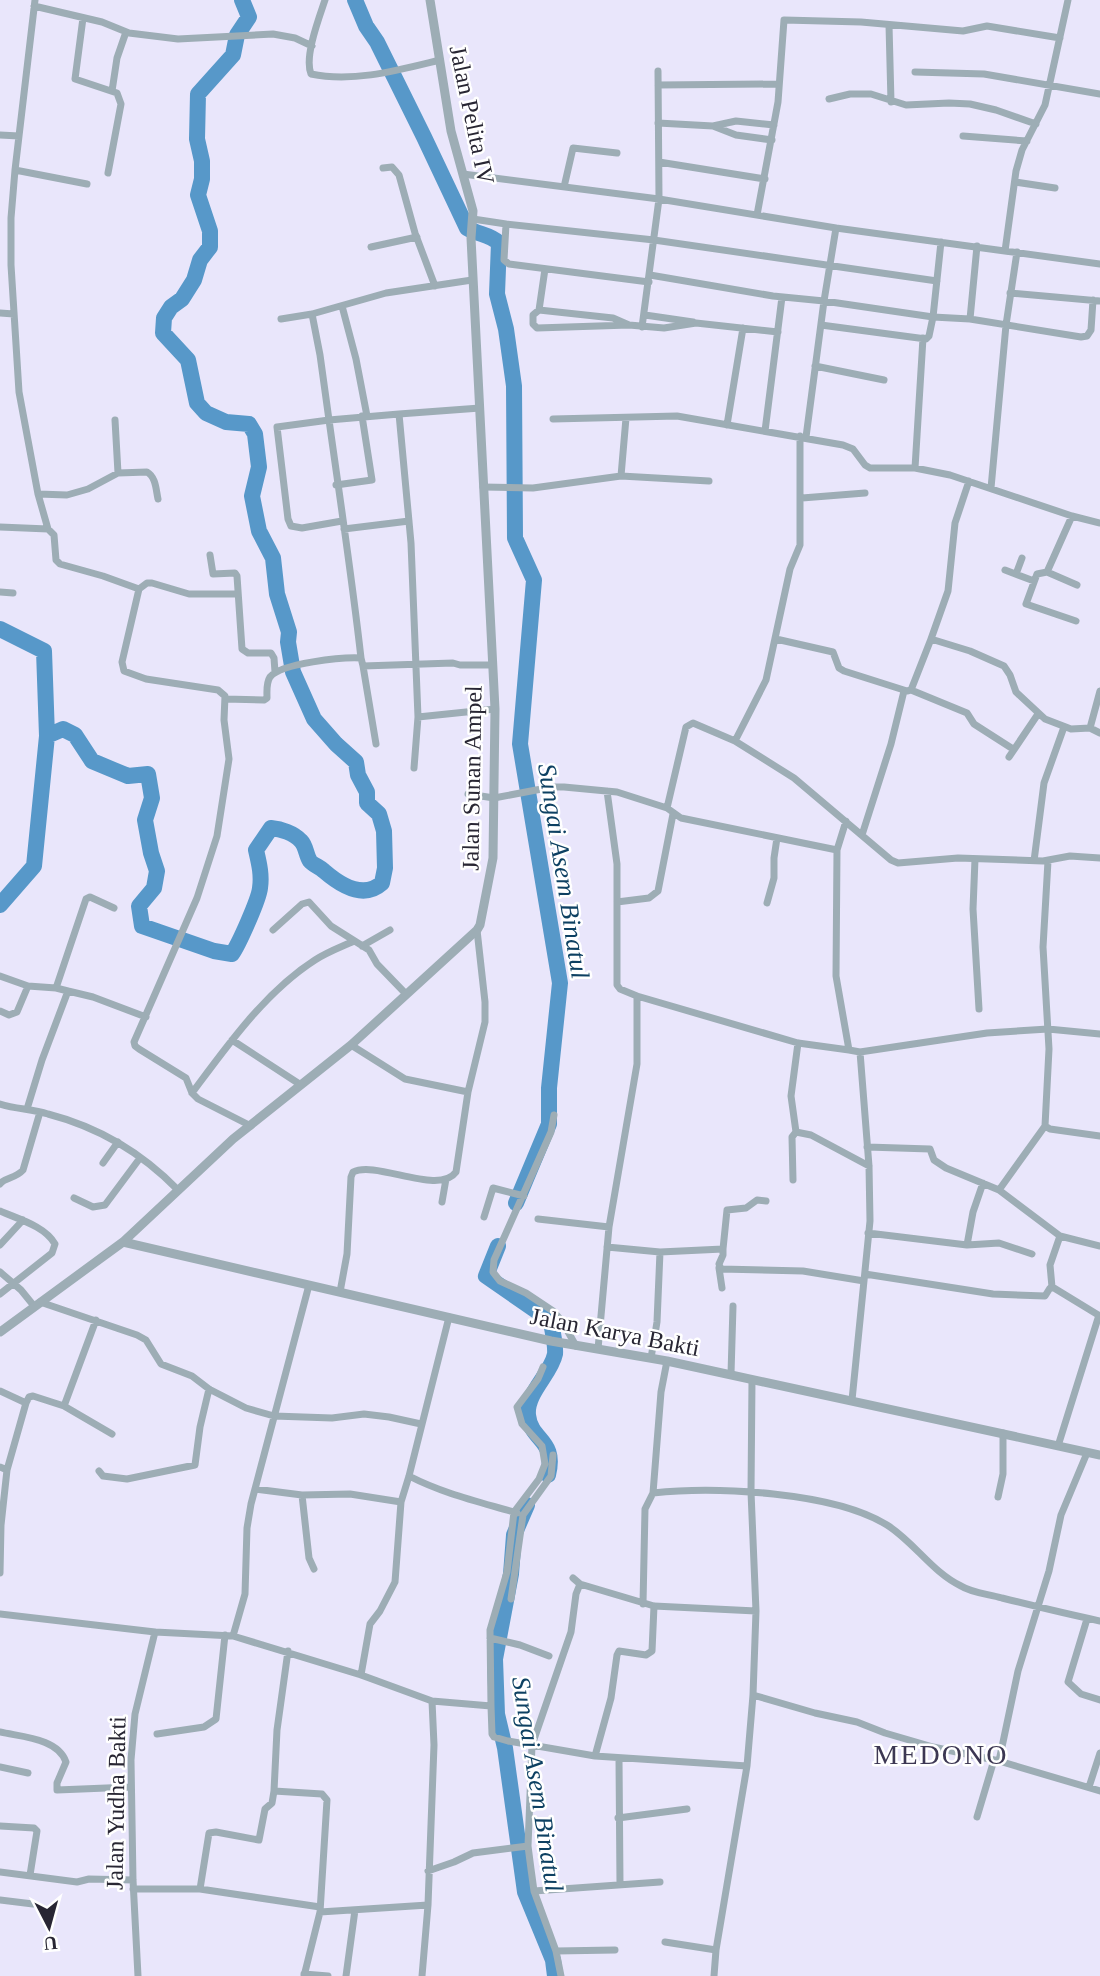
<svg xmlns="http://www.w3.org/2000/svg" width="1100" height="1976" font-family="Georgia,serif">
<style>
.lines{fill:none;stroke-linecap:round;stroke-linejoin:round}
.river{stroke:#5798c9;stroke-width:16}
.minor{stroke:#9dadb5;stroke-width:7}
.tertiary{stroke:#9dadb5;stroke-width:9}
.labels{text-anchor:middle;stroke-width:5;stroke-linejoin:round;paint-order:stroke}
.street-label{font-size:24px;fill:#282633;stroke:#fff}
.water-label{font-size:26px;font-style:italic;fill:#0d4062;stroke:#fff}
.quarter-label{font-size:28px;letter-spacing:2px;fill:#3c3753;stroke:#fff}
</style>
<rect width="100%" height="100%" fill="#e9e6fb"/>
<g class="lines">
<!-- river -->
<path class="river" d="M355,0L366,26L377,42L424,137L467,228C479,235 489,234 499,243L497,294L506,329L514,386L515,538L534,580L520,744L560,983L549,1088V1124L516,1203
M0,629L44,651L47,736L34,866L0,905
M47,736L63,729L75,735L92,761L128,776L148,774L152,798L145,820L151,853L157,871L154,888L139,906L142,926L214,951L232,954C239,944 259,899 260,888C262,875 259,863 256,850L271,828C281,829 294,833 301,841C306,846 306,855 310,861C313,865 320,867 324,871C339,884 363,900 382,883L385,868L384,831L379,814L367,803V792L358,775L356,762L336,744L314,719L293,672L288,642L289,632L277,594L273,558L259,531L252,496L259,467L255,434L249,424L226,422L206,413L197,403L188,360L163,333L164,318L171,307L182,299L194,280L200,260L210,247V231L198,195L202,179V161L197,139L198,94L233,55L237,35L249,17L242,0
M498,1246L486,1276L551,1321C552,1331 556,1344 555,1354C551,1374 526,1393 528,1415C531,1442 557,1439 548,1475
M527,1505L514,1535L511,1574L495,1659L497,1714L505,1748L525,1892L553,1960L555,1976"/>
<!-- minor -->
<path class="minor" d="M35,0L15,170L11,218V265L19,392L38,494L48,529
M325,0C319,18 304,57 311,74C353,83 399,70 440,60
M34,6L102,22L129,33L178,39L273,34L295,38L312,46
M83,18L75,79L117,93L121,104L108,173
M889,25L891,102
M915,72L984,74L1100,94
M658,85L779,84
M112,91L117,58L126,32
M829,99L850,94H871L906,105L949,103L970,104L996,110L1036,124
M658,123L713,126L736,135L772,140
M713,126L736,121L774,125
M0,135L19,136
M963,136L1027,141
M659,162L765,179
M383,168L392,167L399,175L415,233L435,286
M15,170L87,184
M463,174L659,199L836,228L1100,264
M1015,182L1055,188
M564,187L573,148L617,153
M757,215L778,102L784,20L861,22L963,31L987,26L1060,38
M473,219L506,224L504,260L509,264L649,282
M506,224L654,240L937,281
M371,247L417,237
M1005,251L1016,171L1022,150L1045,105L1068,0
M650,275L773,296L824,301L933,317L941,242
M1010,293L1100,301
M342,306L356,359L367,416
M539,310L545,269
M0,313L14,314
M312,314L320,355L329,420L277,427L288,519L291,526L302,528L342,521
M645,315L693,322
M281,319L312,314L386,293L472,280
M970,319L977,246
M629,325L613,318L539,310L533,315V324L537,328L629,325L664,328L696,323L778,332
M821,325L926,339L929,336L933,317L970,319L1081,337L1087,336L1091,330L1093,300
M642,327L659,199L658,71
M815,366L884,380
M399,414L480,408
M553,419L677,416L843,445L853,449L865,465L870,468H915L950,475L1072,516L1100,523
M115,420L118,473
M727,425L743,328
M765,431L782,297
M806,437L824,301L836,228
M915,468L923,338
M621,476L709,481
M969,481L955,523L948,591L931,639L970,651L1004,666L1010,675L1016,692L1045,719L1071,729L1090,728L1100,733
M336,485L372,480L362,416
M483,487L533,488L621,476L626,418
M991,488L1006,325L1017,252
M38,494L67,495L88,489L118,473L147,472C156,477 156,490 158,499
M802,498L865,493
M1072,516L1047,572L1077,585
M0,527L48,529L54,535L56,560L60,564L103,576L139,589L122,662L124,671L146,679L218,690L225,696L224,720L229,759L217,836L197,898L134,1042L135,1046L139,1049L186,1078L192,1093L198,1099L251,1126
M344,529L409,521
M210,555L213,574L235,573L237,576L242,649L248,653H271L274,658L275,672
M1005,570L1034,581
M1047,572L1037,574L1026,604L1076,621
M1016,574L1022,558
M139,589L147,583H152L189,594H238
M0,592L13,593
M776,639L833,652L839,668L844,671L907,691L911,690L931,639
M361,658C352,578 340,499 329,420L399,414L411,543L418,717
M363,666L376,744
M911,690L967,713L974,724L1013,749
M225,699L264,700L267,698C267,691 266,683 270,677C281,663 343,657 361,658L363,666L453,663L460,665H493
M1090,728L1100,691
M735,741L766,680L790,569L800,545V436
M1009,757L1038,714
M414,768L418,717L495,709
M468,794L494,798L552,787H564L617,792L667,808L686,727L693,723L735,741L794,778L891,860L898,863L958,858L1043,861L1070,856L1100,858
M667,808L681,818L837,850L836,976L849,1050L860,1052L987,1033L1048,1029L1100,1034
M862,835L891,744L904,691
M837,850L846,821
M975,859L973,909L979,1009
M1034,861L1044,783L1064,727
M1048,861L1043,947L1049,1049L1045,1126L1050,1129L1100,1136
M617,902L649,898L658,891L673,814
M767,903L774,878V858L777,838
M273,930L302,904L309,902L331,926L369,950L377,964L406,994
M362,946L390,930
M0,976L28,986L56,988L68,991
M56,988L86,899L90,897L114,908
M637,996L798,1043L849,1050
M0,1011L9,1015L17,1012L28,986
M232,1040L301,1085
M351,1045L405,1079L468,1092
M192,1093C227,1046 265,992 315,960C327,952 341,947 354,941
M0,1104C16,1109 32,1109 48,1114C98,1127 143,1154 178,1190
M27,1109L42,1060L68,991L93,997L146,1017
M554,1115L551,1132L494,1260L493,1272L500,1281L526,1293L553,1311L562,1321L576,1346
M796,1132L791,1096L798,1043
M867,1147L930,1149L934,1160L946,1168L999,1190L1060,1236L1100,1246
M103,1163L118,1142
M793,1180L792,1137L796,1132L811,1135L869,1166
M0,1184C5,1177 15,1179 23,1170L40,1112
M999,1190L1045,1126
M74,1198L93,1207L105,1205L140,1158
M442,1202L446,1179
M0,1211C18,1219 45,1226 55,1244L52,1253L0,1294
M484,1217L493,1188L524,1196
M538,1219L609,1227
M868,1233L967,1245L999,1243L1032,1254
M0,1245L23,1220
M967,1245L973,1212L983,1183
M607,1247L660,1252L723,1249V1255L719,1264L721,1269L803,1271L864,1281
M723,1249L727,1210L746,1208L757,1200L766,1201
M719,1268L722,1288
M0,1272L21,1290L34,1306
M865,1274L993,1294L1045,1296L1050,1288H1054L1100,1316
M309,1285L251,1504L247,1528L245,1594L233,1636L361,1675L432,1701L434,1745L428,1905L422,1976
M1052,1287L1050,1265L1060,1236
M340,1292L347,1254L351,1177L353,1172C376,1160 439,1196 456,1172L468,1092L485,1022V1002L477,930
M40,1302L137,1335L146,1340L161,1364L192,1376L209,1389L246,1408L274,1416L332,1418L364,1414L389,1417L421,1424
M598,1349L609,1227L637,1064V996L620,989L617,985V864L607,791
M651,1358L657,1322L660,1252
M667,1361L661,1392L653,1493C715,1486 834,1492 887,1525C914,1542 932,1572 961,1586C972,1593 989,1594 1002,1598C1034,1606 1067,1614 1100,1621
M731,1374L733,1306
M0,1391L26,1403L7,1470
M852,1400L870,1221L869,1166L860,1052
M26,1403L29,1397L33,1396L64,1406L112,1434
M64,1406L96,1320
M1058,1446L1099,1315
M0,1467L7,1470L1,1525L0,1573
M99,1471L103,1476L127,1479L195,1465L200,1427L209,1389
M409,1476C444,1494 480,1502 517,1513
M255,1489L302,1495L350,1494L401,1502
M302,1495L309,1558L314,1569
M998,1497L1003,1474V1433
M573,1578L580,1584L654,1606L756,1611
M511,1599L523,1515L551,1476L553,1455
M643,1604L645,1509L653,1493
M0,1614L155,1632L233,1636
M1087,1619L1068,1682L1081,1694L1100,1700
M490,1638L520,1645L549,1656
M288,1651L277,1730L274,1791L322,1794L327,1800L320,1912L304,1976
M361,1675L370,1624L380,1611L395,1582L401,1502L409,1476L449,1317
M753,1695L815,1713L857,1722L885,1733L933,1747L999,1761L1100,1791
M432,1701L491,1706L492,1734L494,1737L508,1741L595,1756L747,1766
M491,1706L490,1630L507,1572L514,1512L539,1479L545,1464L542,1446L522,1424L517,1407L538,1379L543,1367
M0,1732C21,1737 58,1738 66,1762L57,1783V1790L131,1787
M157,1734L204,1727L216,1719L225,1635
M595,1756L611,1698L617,1655L619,1651L646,1655L652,1651L654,1606
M619,1759L620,1884
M999,1761L1018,1671L1049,1571L1061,1515L1087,1453
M0,1767L28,1773
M1089,1787L1100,1753
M977,1817L994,1760
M618,1818L687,1809
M0,1826L34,1828L37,1831L30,1875
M428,1871L454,1862L473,1853L528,1846
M0,1872L77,1882L89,1879L133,1880
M133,1889H200L320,1907
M200,1889L209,1833L216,1832L259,1840L265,1809L272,1803L274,1791
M534,1891L660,1882
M0,1900L33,1904
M320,1912L428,1905
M665,1942L716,1950
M556,1951L615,1950
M304,1974L328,1976
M138,1976L133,1880L131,1760L135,1714L155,1632
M346,1976L355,1910
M561,1976L556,1951L534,1891L531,1869L528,1846L532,1745L571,1632L576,1594L580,1584
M714,1976L716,1950L747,1766L753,1695L756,1611L751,1492L752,1380"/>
<!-- tertiary -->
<path class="tertiary" d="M123,1242L551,1341L667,1361L1100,1455
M0,1332L123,1242L233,1139L351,1045L477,930L480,925L493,858L495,709L471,238L473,211L451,131L430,0"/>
</g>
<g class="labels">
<!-- street labels -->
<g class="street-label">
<text transform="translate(472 115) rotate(78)" y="8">Jalan Pelita IV</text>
<text transform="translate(472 778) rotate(-89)" y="8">Jalan Sunan Ampel</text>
<text transform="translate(615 1332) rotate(11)" y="8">Jalan Karya Bakti</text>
<text transform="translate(116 1803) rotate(-89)" y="8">Jalan Yudha Bakti</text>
</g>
<!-- water labels -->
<g class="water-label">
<text transform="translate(564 871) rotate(81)" y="9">Sungai Asem Binatul</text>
<text transform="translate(538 1784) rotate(81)" y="9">Sungai Asem Binatul</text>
</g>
<!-- quarter labels -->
<g class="quarter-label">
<text x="941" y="1764">MEDONO</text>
</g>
</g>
<!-- north arrow -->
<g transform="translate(49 1927) rotate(174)" stroke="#ffffff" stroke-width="5" paint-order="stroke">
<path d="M0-5L12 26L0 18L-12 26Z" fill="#282633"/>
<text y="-10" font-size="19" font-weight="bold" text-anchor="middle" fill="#282633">U</text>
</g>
</svg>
